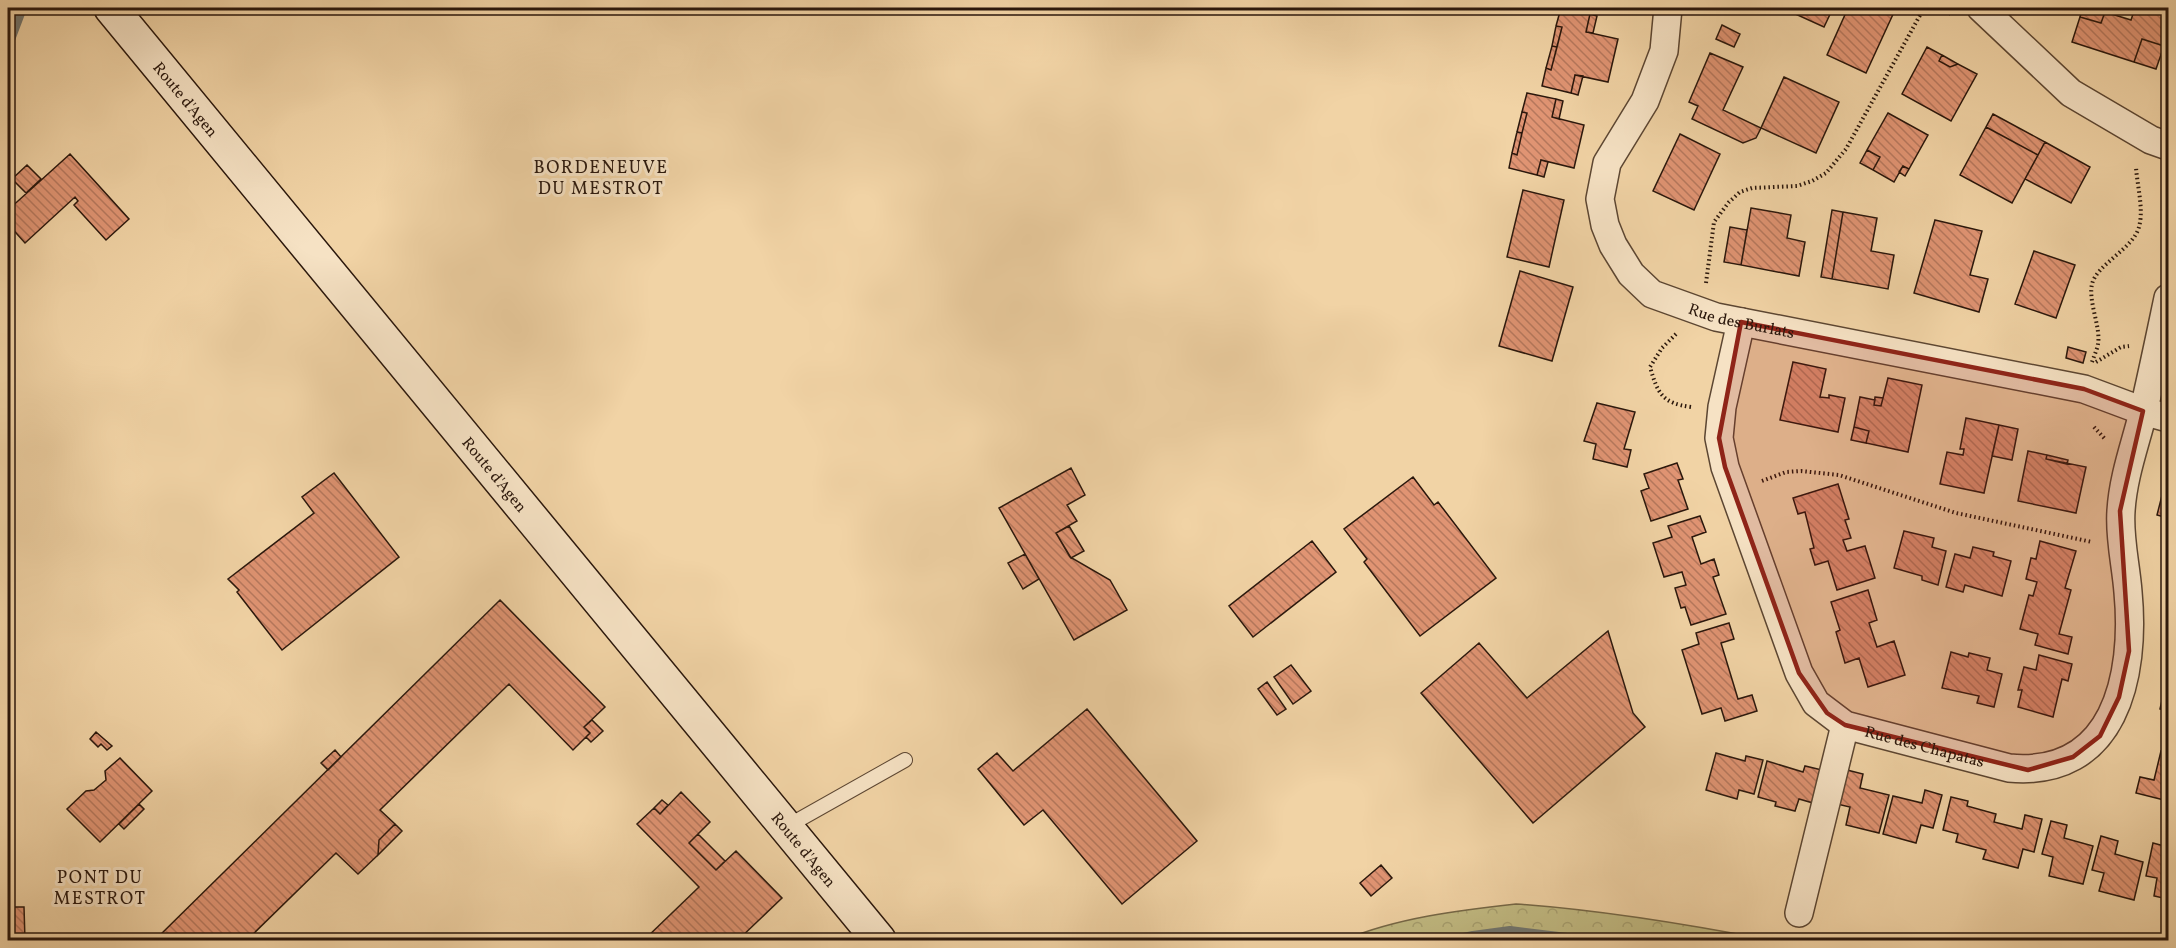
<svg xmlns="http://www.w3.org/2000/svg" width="2176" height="948" font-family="Vollkorn,serif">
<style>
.forest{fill:url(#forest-crowns);stroke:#766847;stroke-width:1.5}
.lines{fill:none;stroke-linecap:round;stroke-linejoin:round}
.stream{stroke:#717670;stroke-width:10}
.building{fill:url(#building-back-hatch);stroke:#2a170c;stroke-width:1.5}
.lane-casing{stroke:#5c4632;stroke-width:16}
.street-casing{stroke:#5c4632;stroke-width:30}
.secondary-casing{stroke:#2a170c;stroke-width:36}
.path{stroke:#2a170c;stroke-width:4;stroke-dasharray:1.5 3;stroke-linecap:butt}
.lane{stroke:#f6e2c4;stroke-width:14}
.street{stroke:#f6e2c4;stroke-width:27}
.secondary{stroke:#f6e2c4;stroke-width:33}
.marked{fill:#8f2418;fill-opacity:0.2;stroke:#8f2418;stroke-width:4.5;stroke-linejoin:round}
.labels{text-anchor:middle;stroke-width:6;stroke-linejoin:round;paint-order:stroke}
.street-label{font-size:16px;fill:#2a170c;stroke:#f6e2c4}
.neighbourhood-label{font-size:18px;letter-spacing:1.5px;fill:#2a170c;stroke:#f6e2c4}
</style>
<defs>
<pattern id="forest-crowns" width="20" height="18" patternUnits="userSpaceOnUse" patternTransform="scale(1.5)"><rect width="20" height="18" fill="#c1ba82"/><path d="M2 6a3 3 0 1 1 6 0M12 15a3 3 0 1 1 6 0" fill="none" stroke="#a69f6f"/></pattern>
<pattern id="building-back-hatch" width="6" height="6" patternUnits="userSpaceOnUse" patternTransform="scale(1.5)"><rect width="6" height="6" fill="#e09473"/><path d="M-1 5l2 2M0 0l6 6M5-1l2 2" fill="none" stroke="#b6785d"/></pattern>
</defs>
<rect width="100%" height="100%" fill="#f1d3a5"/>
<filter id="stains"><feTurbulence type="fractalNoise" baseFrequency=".00333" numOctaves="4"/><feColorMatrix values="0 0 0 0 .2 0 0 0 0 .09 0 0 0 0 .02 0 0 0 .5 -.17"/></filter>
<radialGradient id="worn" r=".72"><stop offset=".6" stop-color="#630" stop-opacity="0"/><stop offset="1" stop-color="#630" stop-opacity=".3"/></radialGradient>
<!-- forest -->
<path class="forest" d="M1516,904C1601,910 1686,924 1769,940H1344C1396,918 1460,910 1516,904Z"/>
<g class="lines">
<!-- stream -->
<path class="stream" d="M8,45L22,8
M1455,940L1473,936L1510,931L1583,940"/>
</g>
<!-- building -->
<path class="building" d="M1561,8L1590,14L1586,32L1618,39L1608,82L1575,75L1571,93L1542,86L1546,68L1551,70L1562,27L1556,26Z
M1788,8H1833L1824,27L1791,12L1793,10Z
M1848,8H1889L1895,10L1866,73L1827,55Z
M2083,8H2091L2105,12L2101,23L2080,17Z
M2135,8H2142L2168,16V30L2164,46L2142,39L2134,62L2072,42L2080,17L2101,23L2105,12L2131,20Z
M1590,14L1597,16L1593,33L1586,32Z
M1722,25L1740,34L1734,47L1716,39Z
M1556,26L1562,27L1557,47L1552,46Z
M2142,39L2164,46L2156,69L2134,62Z
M1552,46L1557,47L1551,70L1546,68Z
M1927,47L1942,55L1939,61L1950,67L1958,64L1977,74L1951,121L1902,94Z
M1710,53L1743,67L1723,110L1761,128L1756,138L1743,143L1692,119L1698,106L1689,102Z
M1942,55L1958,64L1950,67L1939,61Z
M1575,75L1583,76L1578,95L1571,93Z
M1784,77L1839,102L1816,153L1761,128Z
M1527,93L1556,99L1552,117L1584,125L1574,168L1541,160L1537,175L1509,168L1512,153L1517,155L1522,133L1527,113L1522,112Z
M1556,99L1563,101L1559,119L1552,117Z
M1522,112L1527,113L1522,133L1517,132Z
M1888,113L1928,135L1909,169L1903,166L1894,182L1873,170L1880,157L1867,150Z
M1993,114L2045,142L2038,155L1986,127Z
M1986,127L2038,155L2012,203L1960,175Z
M1517,132L1522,133L1517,155L1512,153Z
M1680,134L1720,154L1694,210L1653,191Z
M2045,142L2090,167L2071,203L2025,179Z
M1867,150L1880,157L1873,170L1860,163Z
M70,154L129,219L106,240L74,205L78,201L75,197L25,243L8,224V210Z
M1541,160L1548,162L1544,177L1537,175Z
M27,165L41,179L26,193L12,179Z
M1903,166L1909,169L1905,176L1899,172Z
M1523,190L1564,200L1549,267L1507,257Z
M1751,208L1791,215L1787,238L1805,242L1799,276L1741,265Z
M1832,210L1843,212L1832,279L1821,277Z
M1843,212L1877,218L1871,251L1894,255L1888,289L1832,279Z
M1935,220L1982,231L1970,275L1988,279L1979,312L1914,293Z
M1730,227L1747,230L1741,265L1724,262Z
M2034,251L2075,265L2056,318L2015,304Z
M1520,271L1573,287L1552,361L1499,346Z
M2068,347L2086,352L2083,363L2066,358Z
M1793,362L1826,369L1820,397L1829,398V395L1845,398L1838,432L1780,420Z
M1888,378L1922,385L1908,452L1866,443L1869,431L1854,427L1860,397L1875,400L1874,405L1881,406Z
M1875,397L1883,398L1881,406L1874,405Z
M1597,403L1635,412L1624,449L1631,450L1627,467L1593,459L1596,444L1584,441Z
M1966,418L1999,425L1984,493L1940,484L1947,452L1963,455L1964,449H1960Z
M1999,425L2018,429L2012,460L1992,456Z
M1854,427L1869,431L1866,443L1851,440Z
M2028,451L2047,455L2046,459L2086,467L2076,513L2018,501Z
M2047,455L2068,460L2067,464L2046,459Z
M1677,463L1683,479L1678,480L1688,509L1651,521L1641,491L1649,488L1644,474Z
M1071,468L1085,495L1067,505L1077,521L1056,533L1070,557L1110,580L1127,610L1074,640L999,508Z
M2168,472V518L2157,515Z
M334,473L399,557L282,650L237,592L239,590L228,579L314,513L302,497Z
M1413,477L1434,505L1438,502L1496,578L1420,636L1364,562L1367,559L1344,529Z
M1838,484L1849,519L1845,520L1851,538L1843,540L1847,551L1865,546L1875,578L1837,590L1828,561L1815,565L1810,549L1814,548L1805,512L1798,514L1793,498Z
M1700,516L1706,532L1692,537L1701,564L1714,559L1719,575L1713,577L1726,614L1691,625L1685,607L1681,608L1675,588L1686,585L1682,572L1664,577L1653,543L1672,537L1668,526Z
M1069,526L1084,551L1071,558L1056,533Z
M1904,531L1934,538L1932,547L1946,551L1938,585L1922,580V576L1894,568Z
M1312,541L1336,572L1253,637L1229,606Z
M2040,541L2076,551L2065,588L2071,590L2059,634L2072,637L2068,654L2035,645L2038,634L2020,629L2029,595L2033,596L2037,582L2026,579L2031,558L2036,559Z
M1973,547L1994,552L1993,556L2011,561L2002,596L1965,585L1963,592L1946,587L1955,554L1970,558Z
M1025,554L1039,579L1023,589L1008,563Z
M2168,557V583L2162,581Z
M1868,590L1877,620L1869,623L1877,647L1894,641L1905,675L1868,687L1859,658L1845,663L1836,632L1840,630L1831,602Z
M500,600L605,707L584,727L590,733L573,750L509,684L380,810L395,824L379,840L378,855L358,874L336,853L247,940H155Z
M1729,623L1734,639L1721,643L1738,699L1752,695L1757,711L1725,721L1721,708L1702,714L1682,650L1699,644L1696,633Z
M1608,631L1633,713L1645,727L1533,823L1421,693L1479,643L1527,698Z
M1951,652L1968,657L1969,653L1990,658L1987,670L2002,674L1994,707L1977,703L1979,696L1942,688Z
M2039,655L2072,664L2068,681L2062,679L2053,717L2018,707L2022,690H2018L2024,667L2036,670Z
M1291,665L1311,691L1293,704L1274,677Z
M1267,682L1286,709L1277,715L1258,689Z
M2164,692L2168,693V711L2160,709Z
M1087,709L1197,841L1122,904L1043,810L1024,825L978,769L997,753L1013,771Z
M592,720L603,731L591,742L586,737L590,733L584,727Z
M96,732L112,746L107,750L101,744L98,747L90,739Z
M335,750L341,757L328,770L321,763Z
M2161,751L2168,753V801L2136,793L2140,777L2154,780Z
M1716,753L1745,761L1746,756L1763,760L1754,794L1739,790L1737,799L1706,790Z
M120,758L152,791L100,842L67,809L86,791L94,790L106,780L105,771Z
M1767,761L1803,772L1805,766L1822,770L1813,803L1799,799L1795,811L1775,806L1776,802L1758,797Z
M1847,770L1863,774L1860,788L1889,795L1879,833L1846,825L1850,807L1837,804Z
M1925,790L1942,795L1933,828L1921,825L1916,843L1883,834L1893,796L1922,803Z
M681,792L710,822L689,843L716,870L736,851L782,898L738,940H644L699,887L637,824L654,808L660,814Z
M1951,797L1968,801L1967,806L1996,814L1994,822L2022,829L2025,815L2042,819L2034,852L2023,849L2018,868L1983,859L1986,850L1956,842L1958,834L1943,830Z
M662,800L668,805L660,814L654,808Z
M139,804L144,809L124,829L119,824Z
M2051,821L2067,825L2064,838L2093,846L2083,884L2049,876L2053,857L2042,854Z
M395,824L402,831L378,855L379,840Z
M698,834L725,861L716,870L689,843Z
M2101,836L2118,841L2115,854L2143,862L2134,900L2099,891L2104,873L2092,870Z
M2153,843L2168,847L2167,861H2168V899L2154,896L2157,878L2146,876Z
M1381,865L1392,878L1371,896L1360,883Z
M8,907H24L25,940H8Z"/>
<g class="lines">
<!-- lane casing -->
<g class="lane-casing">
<path id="lane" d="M786,827L905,760"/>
</g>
<!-- street casing -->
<g class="street-casing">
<g id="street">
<path id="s1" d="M1668,8L1664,51L1645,101L1607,163L1600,199L1605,225L1613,245L1631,274L1652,294L1716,317L2084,389L2143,411L2168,418"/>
<path d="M1981,8L2071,93L2151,140L2168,146"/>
<path id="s2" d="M1741,322L1722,407L1719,438L1725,467L1799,673L1816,703L1845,725L2009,768C2115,778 2136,676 2128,592C2126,565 2119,538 2121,511C2123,477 2135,445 2143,413C2152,375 2160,336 2168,298"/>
<path d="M1799,913L1845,725"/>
</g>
</g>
<!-- secondary casing -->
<g class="secondary-casing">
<g id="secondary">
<path id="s3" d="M111,8L879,940"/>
</g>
</g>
<!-- path -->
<path class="path" d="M1942,8L1951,14
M1706,283L1714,222L1729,202L1740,192L1752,188L1797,186L1812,181L1826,173L1846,149L1924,8
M1676,334L1662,348L1650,367C1658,394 1662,403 1691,407
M2092,362C2094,356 2097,350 2098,344C2101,327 2088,302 2092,284C2097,264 2133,249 2139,227C2144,209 2137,185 2136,167
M2096,362L2121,347L2129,346
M2094,427L2105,439
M1762,481L1786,472L1801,471L1839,475L1956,513L2092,542"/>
<!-- lane -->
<use href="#lane" class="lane"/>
<!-- street -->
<use href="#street" class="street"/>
<!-- secondary -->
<use href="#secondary" class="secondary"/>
</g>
<!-- marked area -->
<path class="marked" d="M1741,322L2084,389L2143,411L2120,511L2129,651L2119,697L2100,736L2073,757L2028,770L1845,725L1827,713L1799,673L1725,467L1719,438Z"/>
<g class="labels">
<!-- street labels -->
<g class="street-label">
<text dy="6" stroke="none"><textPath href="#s3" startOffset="118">Route d'Agen</textPath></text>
<text dy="6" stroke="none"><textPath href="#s1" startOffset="411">Rue des Burlats</textPath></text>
<text dy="6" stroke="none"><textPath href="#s3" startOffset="604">Route d'Agen</textPath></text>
<text dy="6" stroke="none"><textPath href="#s2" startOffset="520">Rue des Chapatas</textPath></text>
<text dy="6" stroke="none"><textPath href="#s3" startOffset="1090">Route d'Agen</textPath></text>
</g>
<!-- neighbourhood labels -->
<g class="neighbourhood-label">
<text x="601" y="173">BORDENEUVE<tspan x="601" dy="21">DU MESTROT</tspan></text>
<text x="100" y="883">PONT DU<tspan x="100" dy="21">MESTROT</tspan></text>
</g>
</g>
<!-- margin -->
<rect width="2176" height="948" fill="none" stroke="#f1d3a5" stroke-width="30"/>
<rect x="9" y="9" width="2158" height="930" fill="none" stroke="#2a170c" stroke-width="3"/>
<rect x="15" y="15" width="2146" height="918" fill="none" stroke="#2a170c" stroke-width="1.5"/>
<rect width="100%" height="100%" filter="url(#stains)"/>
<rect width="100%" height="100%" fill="url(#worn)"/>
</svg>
